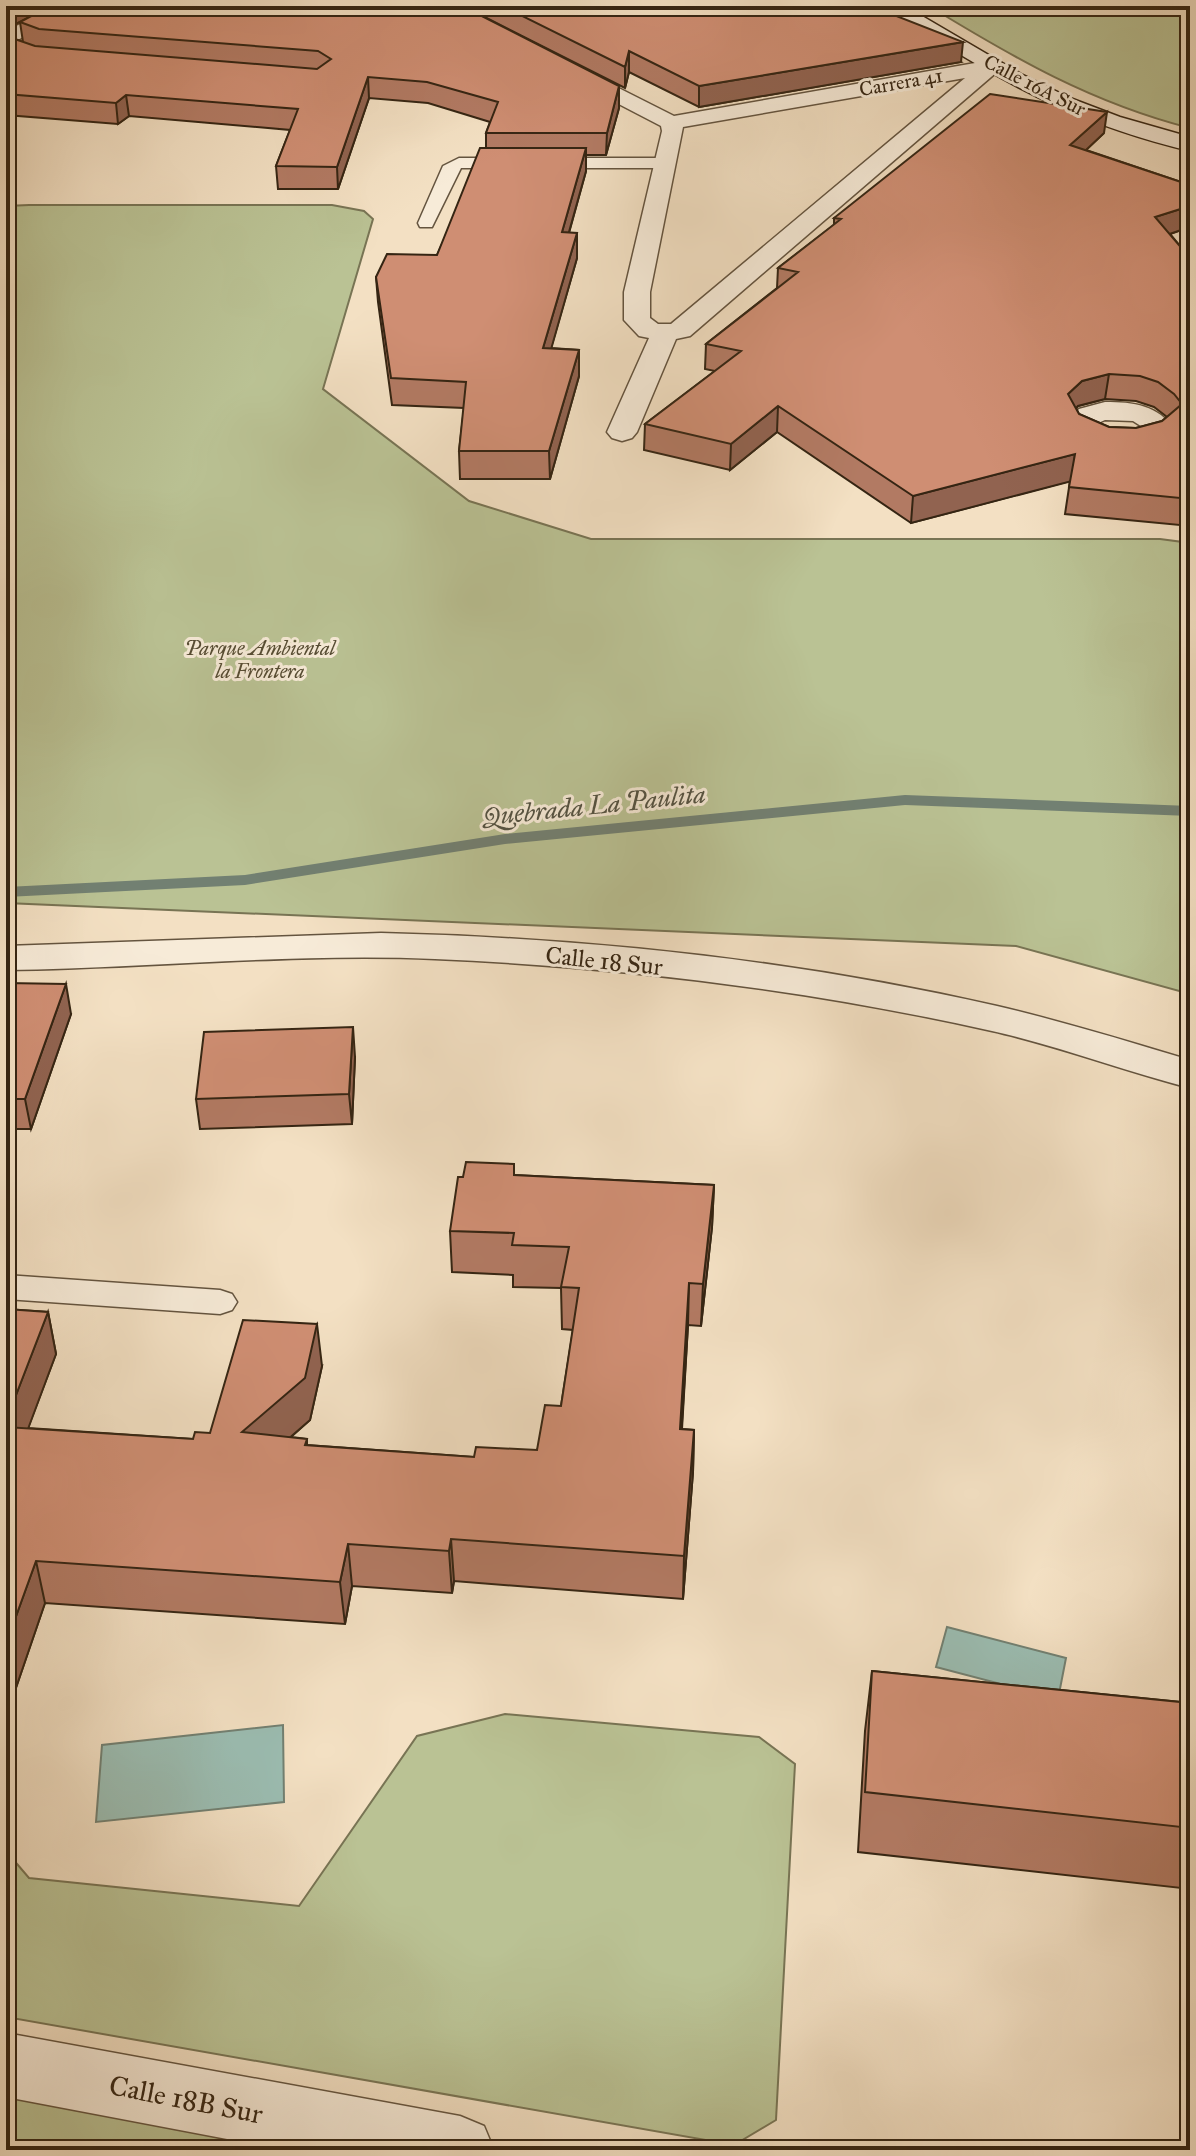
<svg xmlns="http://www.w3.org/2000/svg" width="1196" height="2156" font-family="'IM FELL Great Primer',serif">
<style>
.green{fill:#bac294;stroke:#787454;stroke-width:2}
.water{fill:#9bbdb2;stroke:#728072;stroke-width:2}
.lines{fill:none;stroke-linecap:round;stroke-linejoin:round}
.stream{fill:#728072;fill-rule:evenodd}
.lane-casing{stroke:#64543f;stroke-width:3}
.street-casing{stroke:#64543f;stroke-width:3}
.secondary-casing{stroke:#352513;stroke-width:3}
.lane{fill:#f7ebd8;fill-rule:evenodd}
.street{fill:#f7ebd8;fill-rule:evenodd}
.secondary{fill:#f7ebd8;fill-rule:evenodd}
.wall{fill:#b27a63;stroke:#352513;stroke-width:2;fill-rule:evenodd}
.shaded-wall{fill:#916350;stroke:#352513;stroke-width:2}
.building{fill:#cf8e73;stroke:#352513;stroke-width:2;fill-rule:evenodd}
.labels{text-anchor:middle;stroke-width:6;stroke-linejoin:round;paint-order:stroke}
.far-street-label{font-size:20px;fill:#352513;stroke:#f7ebd8}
.far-park-label{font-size:20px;font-style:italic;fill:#564c33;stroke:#f7ebd8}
.street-label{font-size:24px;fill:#352513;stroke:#f7ebd8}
.water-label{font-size:26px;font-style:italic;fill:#545343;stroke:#f7ebd8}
.near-street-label{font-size:28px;fill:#352513;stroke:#f7ebd8}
</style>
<rect width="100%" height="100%" fill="#f3e0c3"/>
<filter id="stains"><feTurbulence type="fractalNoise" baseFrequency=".0025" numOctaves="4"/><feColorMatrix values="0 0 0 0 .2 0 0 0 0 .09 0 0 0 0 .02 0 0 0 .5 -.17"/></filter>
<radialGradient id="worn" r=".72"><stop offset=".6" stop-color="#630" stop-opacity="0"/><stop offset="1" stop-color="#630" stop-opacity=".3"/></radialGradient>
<!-- green -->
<path class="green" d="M929,6H1190V128C1092,103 1014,58 929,6Z
M29,205H332L364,211L373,219L323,389L469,501L591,539H1160L1190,543V994L1016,946L6,903V206Z
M505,1714L759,1737L795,1764L776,2120L734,2145L6,2017V1851L29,1878L299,1906L417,1736Z
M6,2092L277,2150H6Z"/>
<!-- water -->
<path class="water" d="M947,1627L1066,1658L1058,1699L936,1667Z
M283,1725L284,1802L96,1822L102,1745Z"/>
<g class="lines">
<!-- stream -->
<path class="stream" d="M905,795L1190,806V816L905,805L505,844L245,885L6,897V887L245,875L505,834Z"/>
<!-- lane casing -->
<g class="lane-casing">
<path id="lane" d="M459,158H666L674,163L666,168H461L432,227H420L418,223L443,166Z
M6,1275L220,1290L232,1294L237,1302L232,1310L220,1314L6,1299Z"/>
</g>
<!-- street casing -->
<g class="street-casing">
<path id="street" d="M57,6H83L6,46V31Z
M992,60L1002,66L998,71L690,336L676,339L637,432L632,438L622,441L612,438L607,432L649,338L639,336L624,320V292L662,131L661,126L559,73L556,69L559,65H573L674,116ZM965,78L671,324H658L650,318V292L683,127Z
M1105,402C1134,402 1158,405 1175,430C1157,456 1109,457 1083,442C1075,437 1071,430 1067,422L1079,409ZM1105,420L1133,421L1144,428C1127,437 1111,435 1096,424Z
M381,933C587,938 796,960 997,1006C1062,1021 1126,1041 1190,1060V1088C1124,1071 1059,1046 992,1031C810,990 622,967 435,959C292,953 149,968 6,970V946Z
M6,2033L460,2116L484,2126L494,2150H285L6,2097Z"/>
</g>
<!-- secondary casing -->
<g class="secondary-casing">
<path id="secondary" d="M880,6H905L1021,74L1070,98L1120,117L1190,137V151C1089,127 1020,92 933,38C917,28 892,20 880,6Z"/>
</g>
<!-- lane -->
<use href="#lane" class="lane"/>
<!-- street -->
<use href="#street" class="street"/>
<!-- secondary -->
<use href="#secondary" class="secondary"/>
</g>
<!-- wall -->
<path class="wall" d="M6,6H462L619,108L606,155H586V171L569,233L577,258L551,348L579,350V376L550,479H460L459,451L464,408L392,405L378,302L376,277L437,255L486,148V133L490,122L428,103L369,98L338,189H278L276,166L290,130L129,116L118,124L6,115V36L23,42L20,22Z
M463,6H871L961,62L699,107L629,72L625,88Z
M1104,133L1086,150L1190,185V227L1170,234L1190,258V526L1065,514L1070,481L911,523L777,432L730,470L644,450L645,424L715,371L705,369L706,344L777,288L778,268L834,225V218ZM1105,399L1136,401L1154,407L1167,417L1162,421L1136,428L1109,427L1079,414L1076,408L1078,406Z
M6,983L71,1014L31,1129H6Z
M355,1057L352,1124L200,1129L196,1099Z
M514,1175L714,1185L712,1227L701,1326L688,1325L682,1429L694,1430L693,1472L683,1599L454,1581L452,1593L352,1586L345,1624L45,1603L6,1717V1309L48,1312L56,1354L28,1428L193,1439L210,1433L322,1366L310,1420L291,1437L307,1439V1445L474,1457L537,1450L561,1406L573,1330L562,1329L561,1288L513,1287V1275L452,1272L450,1231Z
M872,1671L1190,1703V1889L858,1852L865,1731Z"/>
<!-- shaded-wall -->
<path class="shaded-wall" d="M10,6H51L6,29V8Z
M963,42L961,62L699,107V86Z
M629,51V72L625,88V67Z
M368,77L369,98L338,189L337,167Z
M619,86V108L606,155L607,133Z
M126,95L129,116L118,124L116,103Z
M1107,112L1104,133L1068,167L1070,145Z
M586,148V171L562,257V232Z
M1190,206V227L1152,240L1155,217Z
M577,233V258L544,374L543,348Z
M579,350V376L550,479L549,451Z
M1109,374L1105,399L1078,406L1065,420L1068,394L1082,381Z
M778,406L777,432L730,470L731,444Z
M1075,454L1072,481L911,523L913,496Z
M66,984L71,1014L31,1129L25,1099Z
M353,1027L355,1057L352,1124L349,1094Z
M714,1185L712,1227L701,1326L703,1284Z
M689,1283L688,1325L679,1471L680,1429Z
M48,1312L56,1354L13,1469L6,1437V1421Z
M317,1324L322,1366L310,1420L248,1474L242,1432Z
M694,1430L693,1472L683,1599L684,1556Z
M451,1539L454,1581L452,1593L449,1551Z
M348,1544L352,1586L345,1624L340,1582Z
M36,1561L45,1603L6,1717V1644Z"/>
<!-- building -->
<path class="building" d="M50,6H462L619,86L607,133H486L498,102L427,82L368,77L337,167L276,166L298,109L126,95L116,103L6,94V36L35,46L317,69L331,59L318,51L39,29L20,22Z
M502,6H871L963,42L699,86L629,51L625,67Z
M990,94L1107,112L1070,145L1190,185V206L1155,217L1190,258V499L1069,487L1075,454L913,496L778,406L731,444L645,424L741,351L706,344L798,272L778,268L841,219L834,218ZM1109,374L1140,376L1158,382L1174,394L1182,404L1162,421L1136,428L1109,427L1079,414L1068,394L1082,381Z
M480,148H586L562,232L577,233L543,348L579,350L549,451H459L466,382L391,378L376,277L387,254L437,255Z
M6,983L66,984L25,1099H6Z
M353,1027L349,1094L196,1099L204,1032Z
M466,1162L514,1164V1175L714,1185L703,1284L689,1283L680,1429L694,1430L684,1556L451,1539L449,1551L348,1544L340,1582L36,1561L6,1644V1427L193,1439L195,1432L210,1433L243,1320L317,1324L305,1378L242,1432L307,1439L305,1445L474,1457L476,1447L537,1450L545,1405L561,1406L579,1288L561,1287L569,1247L512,1245L514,1233L450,1231L458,1177H463Z
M6,1309L48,1312L6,1421Z
M872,1671L1190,1703V1828L865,1792Z"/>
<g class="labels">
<!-- far-street labels -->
<g class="far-street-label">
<text transform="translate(901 82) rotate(-10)" y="7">Carrera 41</text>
<text transform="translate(1035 85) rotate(27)" y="7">Calle 16A Sur</text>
</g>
<!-- far-park labels -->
<g class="far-park-label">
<text x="260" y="655">Parque Ambiental<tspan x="260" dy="23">la Frontera</tspan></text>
</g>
<!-- street labels -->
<g class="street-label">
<text transform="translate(604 961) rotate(6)" y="8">Calle 18 Sur</text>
</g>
<!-- water labels -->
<g class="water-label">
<text transform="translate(594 805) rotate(-6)" y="9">Quebrada La Paulita</text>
</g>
<!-- near-street labels -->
<g class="near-street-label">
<text transform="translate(186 2099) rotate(11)" y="10">Calle 18B Sur</text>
</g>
</g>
<!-- margin -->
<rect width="1196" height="2156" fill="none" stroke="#f3e0c3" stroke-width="32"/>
<rect x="8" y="8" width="1180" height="2140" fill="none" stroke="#352513" stroke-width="4"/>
<rect x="16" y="16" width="1164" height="2124" fill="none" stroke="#352513" stroke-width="2"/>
<rect width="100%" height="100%" filter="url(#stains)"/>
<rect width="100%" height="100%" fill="url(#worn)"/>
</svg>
